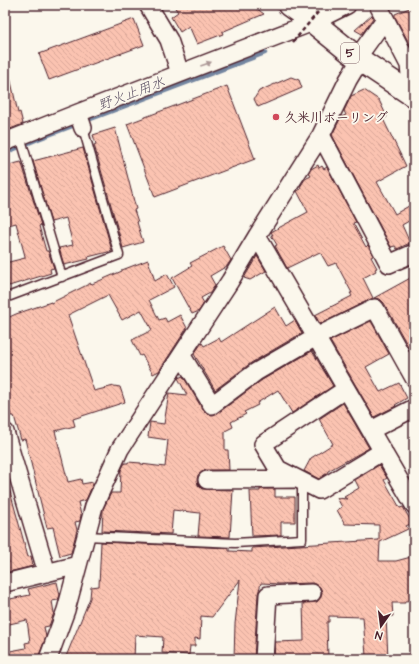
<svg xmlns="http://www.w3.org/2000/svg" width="419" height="664" font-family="'Architects Daughter','Klee One',sans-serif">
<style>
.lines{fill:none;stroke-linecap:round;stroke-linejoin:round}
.stream{stroke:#7385a0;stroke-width:4.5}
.building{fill:url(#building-back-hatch);stroke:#4a1f2b}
.lane-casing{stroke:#4a1f2b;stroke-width:11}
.street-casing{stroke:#4a1f2b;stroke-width:20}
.primary-casing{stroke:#4a1f2b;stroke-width:25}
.lane{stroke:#fbf7ec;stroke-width:8}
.street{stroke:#fbf7ec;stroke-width:17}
.primary{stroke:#fbf7ec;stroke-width:22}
.path-bridge{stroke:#4a1f2b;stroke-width:2.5;stroke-dasharray:4 3;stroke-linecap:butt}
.oneway{fill:#ab9695}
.poi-dot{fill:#d1495b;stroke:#fbf7ec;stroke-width:1.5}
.labels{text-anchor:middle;stroke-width:3.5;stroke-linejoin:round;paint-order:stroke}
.shield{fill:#fbf7ec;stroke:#7f6065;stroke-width:1}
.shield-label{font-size:12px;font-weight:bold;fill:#4a1f2b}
.poi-label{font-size:13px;font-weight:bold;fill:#4a1f2b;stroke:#fbf7ec;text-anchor:start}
.water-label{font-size:14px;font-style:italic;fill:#5e5266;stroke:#fbf7ec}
</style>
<defs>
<pattern id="building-back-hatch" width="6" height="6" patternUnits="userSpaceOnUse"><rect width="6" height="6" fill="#fbc3b1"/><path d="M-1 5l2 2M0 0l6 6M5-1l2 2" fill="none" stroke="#d9a798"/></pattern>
</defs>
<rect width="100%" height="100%" fill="#fbf7ec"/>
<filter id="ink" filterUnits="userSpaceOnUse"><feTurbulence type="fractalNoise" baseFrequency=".025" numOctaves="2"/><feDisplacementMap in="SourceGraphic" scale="8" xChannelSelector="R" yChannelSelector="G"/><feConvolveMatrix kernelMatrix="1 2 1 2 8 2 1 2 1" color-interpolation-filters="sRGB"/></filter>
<g filter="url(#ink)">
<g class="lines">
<!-- stream -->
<path class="stream" d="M5,153L38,139L265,53"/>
</g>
<!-- building -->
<path class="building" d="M173,5H252L264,14L222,32L223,34L197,44L189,26L180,32L171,17L178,12Z
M414,6V52L395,17V14Z
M372,15L373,18L362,34L355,30Z
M134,19L144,45L49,80L39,54Z
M5,77H10L18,113L20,112L23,124L5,131Z
M291,77L299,80L302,88L258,107L254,99L259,91Z
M227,86L255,159L155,197L127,124Z
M364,90L379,100L387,117L383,119L406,166L377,182L395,214L414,203V218L402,225L410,243L397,249L395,246L391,247L332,135L341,117L346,115L344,111L351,96Z
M115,128L136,209L134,210L138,222H137L143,242L123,248L94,145L96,144L93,135Z
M83,148L112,251L88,257L89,259L64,265L59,248L73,245L66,218L51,222L33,161Z
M21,162L22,164L41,225L39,226L46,251H48L54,268L50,269L51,273L9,286L8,285L5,286V263L25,258V256L16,223L5,226V204L9,202L5,187V166Z
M318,165L319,168L322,166L324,169L327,167L356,222L353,223L366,247L368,245L373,256L371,257L377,268L375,269L376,271L363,278L373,298L320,324L315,315L352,296L350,293H352L336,263L328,266L320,252L287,268L275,246L277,245L271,235H273L271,232L308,212L297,191L301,189L300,187L305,179L311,176L309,173L311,169Z
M223,246L231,260L227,266L210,276L215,285L210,293L201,298L204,303L199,311L192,314L172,278L192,266L190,263Z
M257,256L266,271L250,280L244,278Z
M148,260L155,281L167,274L174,287L149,300L159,320L165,318L167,322L180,315L187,328L159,371L153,374L142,355L140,356L132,340L152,330L141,310L122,320L108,295L68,315L94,391L114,386L120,387L125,402L73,419L75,426L55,431L68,482L81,479L82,484L93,482V484L86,500L78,502L81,515L80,521L75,522L77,530L71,553L60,556L53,527L47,528L25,439L21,440L14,416H11L5,394V319L16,314L51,302V303L91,283L92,284L122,271V270Z
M414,276V357L384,303L380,299L374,298Z
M275,307L286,326L295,320L302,333L251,363L215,390L194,354L201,344L202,343L204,346L219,338L221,342Z
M371,321L389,354L366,367L380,392L399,383L407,398L395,405L396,406L374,417L330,341Z
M312,351L333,386L292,413L278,390L257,403L258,405L244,412L246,414L231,422L233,427L225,431V450H228L229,470H206L202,472L198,475L197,480L198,485L202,489L233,490L230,537L198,536L200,513L173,510L171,534L102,531L103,509L111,493H120L121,470L125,463H128V462L141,463V464L165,467L168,440L148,437L150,422L164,424L169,393L187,395L178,378L183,376L203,410L208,414L213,415L218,413L262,380Z
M343,403L369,448L328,471L327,473L319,479L304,471L311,458L333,444L319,419Z
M379,465L387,478L384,480L400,508L403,507L412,523L406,526L408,529L380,542L379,561H396L411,557L412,560H414V575L412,576L413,600L405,601V603H392L393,616L386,617L388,658L369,659L368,656H366L363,617L329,616V622H327L328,659H274L275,642L304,641L303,603L317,602L321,597L322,592L320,587L316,584L312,583L279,584L261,583L258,594L254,659H234L235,624L240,580L212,617L201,616L200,639L195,638V646H190L189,655L162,653L163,637L135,635L134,659H65L90,598L91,587L99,586L101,542L229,548V551L252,552V548L379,540V525L345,524L337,510L342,507L337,498L347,499L344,497L359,488L355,480Z
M5,484H8L28,557L31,556L33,566L5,573V563H9L5,549Z
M260,489H275V497H295V522H281V535L252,536L250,491H260Z
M57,582L60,595L58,600L52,601L54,613L49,626L44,627L46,637L38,658L5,659V652L26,648L25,643L30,642L27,620L5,625V600L30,595L28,589Z"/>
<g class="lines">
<!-- lane casing -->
<g class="lane-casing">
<path id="lane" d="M20,136L62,277
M5,298L119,255L83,128
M86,536L235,543L302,539V481"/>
</g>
<!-- street casing -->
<g class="street-casing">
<path id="street" d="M148,5L169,40L180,73
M378,5L409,65L412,94
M357,58L385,19
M78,113L83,128
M321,135L389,264L414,253
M5,142L78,113L313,22L347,5
M257,236L414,505
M182,356L212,405L256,372L316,337L375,308L414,378
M346,389L263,444L278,469L319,490L383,451
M371,430L414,408
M5,432L47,573
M207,480L295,479
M5,583L78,565
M48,659L66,610L94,506L120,449L230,281L257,236L321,135L348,80L360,60
M264,659L268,595L312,593"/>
</g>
<!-- primary casing -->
<g class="primary-casing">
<path id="primary" d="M289,5L313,22L360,60L414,96"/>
</g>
<!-- lane -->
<use href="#lane" class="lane"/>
<!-- street -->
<use href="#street" class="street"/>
<!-- primary -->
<use href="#primary" class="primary"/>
<!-- path-bridge -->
<path class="path-bridge" d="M293,42L324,5"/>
</g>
<!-- one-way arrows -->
<defs><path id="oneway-solid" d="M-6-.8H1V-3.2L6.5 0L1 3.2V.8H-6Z"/></defs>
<use class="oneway" href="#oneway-solid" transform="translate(206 64) rotate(-20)"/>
</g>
<!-- markers -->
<circle class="poi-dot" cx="276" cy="117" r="4"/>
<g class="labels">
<!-- shield labels -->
<rect class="shield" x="341" y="43" width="18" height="20" rx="3"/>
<g class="shield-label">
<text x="350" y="57">5</text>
</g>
<!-- poi labels -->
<g class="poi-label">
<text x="284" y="122">久米川ボーリング</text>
</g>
<!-- water labels -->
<g class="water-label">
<text transform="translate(131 93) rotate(-21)" y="5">野火止用水</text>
</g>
</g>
<!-- margin -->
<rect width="419" height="664" fill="none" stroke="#fbf7ec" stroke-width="20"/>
<rect x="10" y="10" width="399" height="644" fill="none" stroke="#4a1f2b" stroke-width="1.5" filter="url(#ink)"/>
<!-- north arrow -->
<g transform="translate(381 626) rotate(194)" stroke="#fbf7ec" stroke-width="3" paint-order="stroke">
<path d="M0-3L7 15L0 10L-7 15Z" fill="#4a1f2b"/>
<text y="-6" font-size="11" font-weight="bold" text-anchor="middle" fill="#4a1f2b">N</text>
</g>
</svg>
